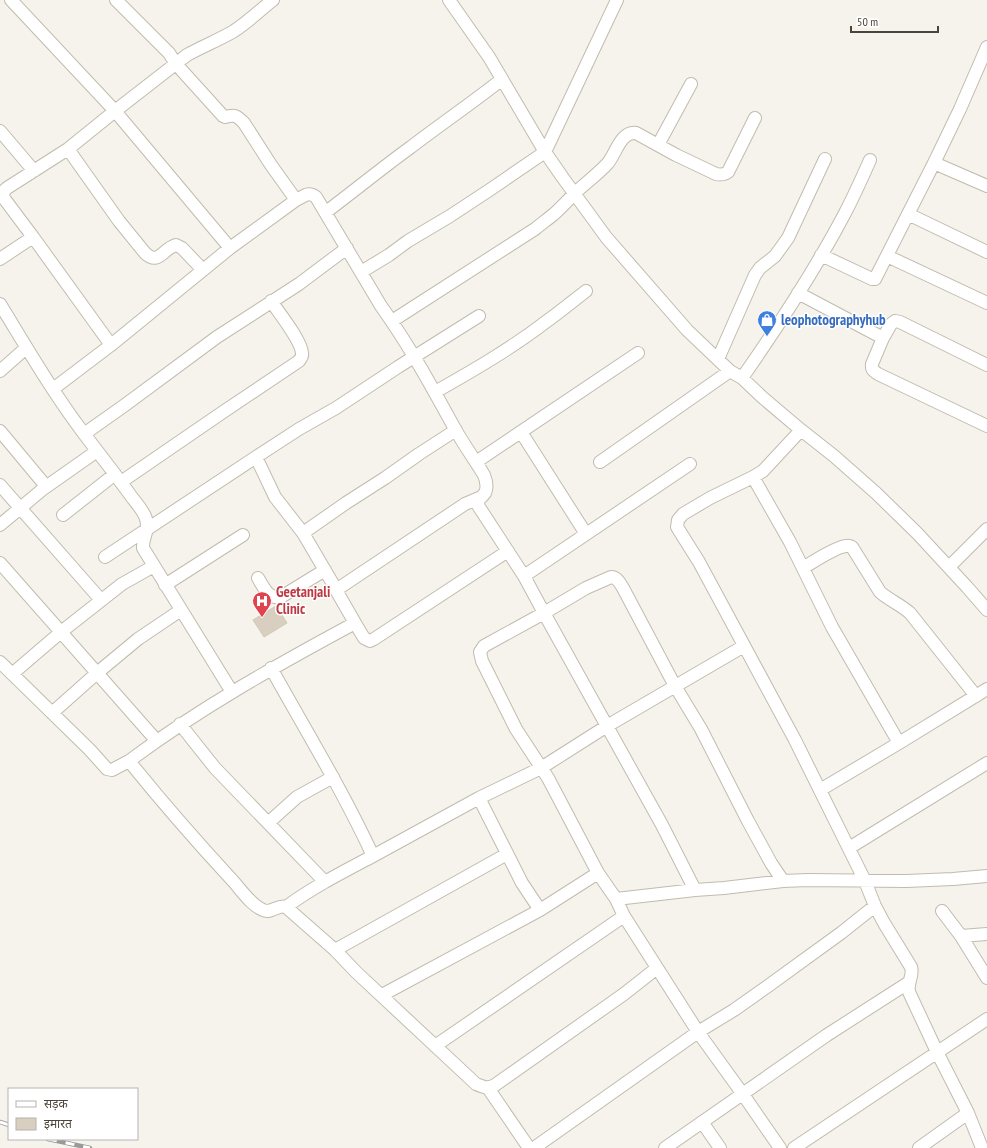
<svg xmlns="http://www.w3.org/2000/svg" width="987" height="1148" font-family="'PT Sans Narrow','Noto Sans Devanagari',sans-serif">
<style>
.building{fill:#d8cfc1;stroke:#d3c7b4}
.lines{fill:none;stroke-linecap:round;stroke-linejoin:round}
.minor-casing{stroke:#c2bbae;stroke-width:14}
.minor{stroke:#fff;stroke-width:12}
.rail-casing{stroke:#9a9a9a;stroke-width:4.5}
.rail{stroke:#fff;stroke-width:3;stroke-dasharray:9;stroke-linecap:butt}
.labels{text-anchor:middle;stroke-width:3;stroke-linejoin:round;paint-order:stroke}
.shop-label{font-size:15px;font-weight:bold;fill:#366cbe;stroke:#fff;text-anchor:start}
.health-label{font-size:15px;font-weight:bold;fill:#be3a42;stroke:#fff;text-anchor:start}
</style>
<rect width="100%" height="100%" fill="#f6f3ec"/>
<!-- building -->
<path class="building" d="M276,606L287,623L264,637L253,620Z"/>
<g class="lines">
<!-- minor casing -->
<g class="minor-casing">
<path id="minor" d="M11,0L115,111L230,248
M116,0L169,53L176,64L223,116L225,117C235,114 237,116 244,123L271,165L296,200C305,196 308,191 316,197L381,306C409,345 432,387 455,429C464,445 475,460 484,475C486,480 488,487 485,493C481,499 476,498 479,507L524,576L544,613L484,646L480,652L482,661L516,729L548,778L598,873L616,899L624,916L698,1032L742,1093L780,1148
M449,0L489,57L545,152L563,178L606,237L687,330L730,371L742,378L762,397L801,430L834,456L876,493L917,533L967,587L987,610
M0,131L34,171
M658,145L691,84
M68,149L119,221L145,253C159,266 162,249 176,245L182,248L203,270
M934,163L987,186
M326,212C354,191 382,168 411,147C441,124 472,103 501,80
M908,214L987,252
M33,237L111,345
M821,255L872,279H875L934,163L960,109L987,47
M887,256L987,303
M0,259L33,237L3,197L4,191L7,188L68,149L115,111L187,55C203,46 219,40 234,31C248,22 260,10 273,0
M361,272L389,255L408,241L450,216L491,189L545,152L617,0
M798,293L883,338L891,324L895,321L900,322L987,365
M0,304C27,348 53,393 85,435C100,455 116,475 131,496C136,503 144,511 146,519C150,530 142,538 143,548L232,692
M392,321L535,229C541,224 548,219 554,214C562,207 569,199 576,192C587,182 599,173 608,163C616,153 621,131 636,133L676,155L716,174C721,175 724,175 728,172L755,118
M883,338L872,364C871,370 874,371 878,374L987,426
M718,359L755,275L760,268L775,256L788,238L825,159
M0,371L26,348
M742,378C779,325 815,270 845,213C854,196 862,178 870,160
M53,389L111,345L230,248L296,200
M435,392C474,370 512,348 547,321C561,311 573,301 586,291
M801,430L763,471L753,477L710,498L683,514L678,520L677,527L699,562L795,740L865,881L875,906L884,923L911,967C914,975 907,982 909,992L937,1052L968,1113L982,1148
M0,431L45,485L43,489L0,525
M521,432L586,534
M84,434L125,405L217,337L299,284L347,248
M476,462L638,353
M600,462L730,371
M753,477L790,542L832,627L899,743
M121,482L223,412L299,361C301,358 303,356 302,353C301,340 279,313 271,301
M0,485L101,600
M43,489L97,451
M63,515L115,474
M303,533L275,497L256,457L299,429L336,408L398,367L479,316
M105,557L256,457
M0,563L156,740
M949,567L987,529
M803,568C813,562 835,547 846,546C849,545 849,546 852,547L880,592C889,600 901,605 910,613L976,696
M524,576L690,464
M258,578C264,588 269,600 281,597L325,570
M165,585L243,535
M336,590L465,504L479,498
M355,623L364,638L370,641L374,639L508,551
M0,662L90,750L107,769L112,770L129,761C162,802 197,842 233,881C242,891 251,905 263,910C271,914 278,904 286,907L335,950L356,972L476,1084C483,1087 488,1089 495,1085L624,994L657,968
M271,668C306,731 343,791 373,856C343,872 313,887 286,907
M12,674L61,632L122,584L154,566
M52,713L97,673L138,639L181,610
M180,724L215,768L325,882
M129,761C200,708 277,665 355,623L336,590L333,584L303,533L346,503L385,478L419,454L456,430
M820,790L899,743L987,689
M479,798L522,883L540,910
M268,823L297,797L333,777
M849,848L987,763
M373,856L479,798L541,768L607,726L744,646
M695,890L662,825L544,613L586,588L611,577C617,577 620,583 623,588L675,686L701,729L748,821L771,863L783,881
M616,899L695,890L724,888L783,881L808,880L906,881L953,879L987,876
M942,911L961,936L987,978
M961,936L987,934
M335,950L507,854
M382,995L540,910L598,873
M435,1046L624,916
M488,1088L529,1148
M702,1122L720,1148
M534,1148L698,1032L734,1010L768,986L841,933L875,906
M665,1148L827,1035L908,983
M794,1148L987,1019
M919,1148L968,1113"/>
</g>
<!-- minor -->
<use href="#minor" class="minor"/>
<!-- rail casing -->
<g class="rail-casing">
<path id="rail" d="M0,1122L9,1125
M48,1139L90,1148"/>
</g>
<!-- rail -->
<use href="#rail" class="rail"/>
</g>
<!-- icons -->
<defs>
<g id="shop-pin" transform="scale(1)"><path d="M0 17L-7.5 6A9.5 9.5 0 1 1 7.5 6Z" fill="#3f7fe0" stroke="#fff"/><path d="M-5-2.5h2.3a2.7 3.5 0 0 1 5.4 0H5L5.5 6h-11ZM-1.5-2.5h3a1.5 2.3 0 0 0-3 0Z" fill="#fff"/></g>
<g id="hospital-pin" transform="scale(1)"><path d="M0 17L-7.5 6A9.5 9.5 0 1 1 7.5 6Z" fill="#e0444e" stroke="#fff"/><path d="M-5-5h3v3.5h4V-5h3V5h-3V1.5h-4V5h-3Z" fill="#fff"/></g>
</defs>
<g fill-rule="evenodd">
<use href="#shop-pin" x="767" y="320"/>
<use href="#hospital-pin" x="262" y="601"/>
</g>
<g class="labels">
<!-- shop labels -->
<g class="shop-label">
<text x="781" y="325">leophotographyhub</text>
</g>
<!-- health labels -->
<g class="health-label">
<text x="276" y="597">Geetanjali<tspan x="276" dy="17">Clinic</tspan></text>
</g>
</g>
<!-- legend -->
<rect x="8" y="1088" width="130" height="52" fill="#ffffff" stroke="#b7b4b0"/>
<rect x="16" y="1101" width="20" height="6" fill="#ffffff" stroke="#b7b4b0"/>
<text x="44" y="1108" font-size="12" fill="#4b4439">सड़क</text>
<rect x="16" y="1118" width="20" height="12" fill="#d8cfc1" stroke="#b7b4b0"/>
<text x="44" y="1128" font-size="12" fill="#4b4439">इमारत</text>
<!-- scale -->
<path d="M851 26v6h87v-6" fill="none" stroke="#4b4439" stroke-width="2"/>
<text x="857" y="26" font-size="12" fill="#4b4439" stroke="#ffffff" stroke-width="3" paint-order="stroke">50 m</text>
</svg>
